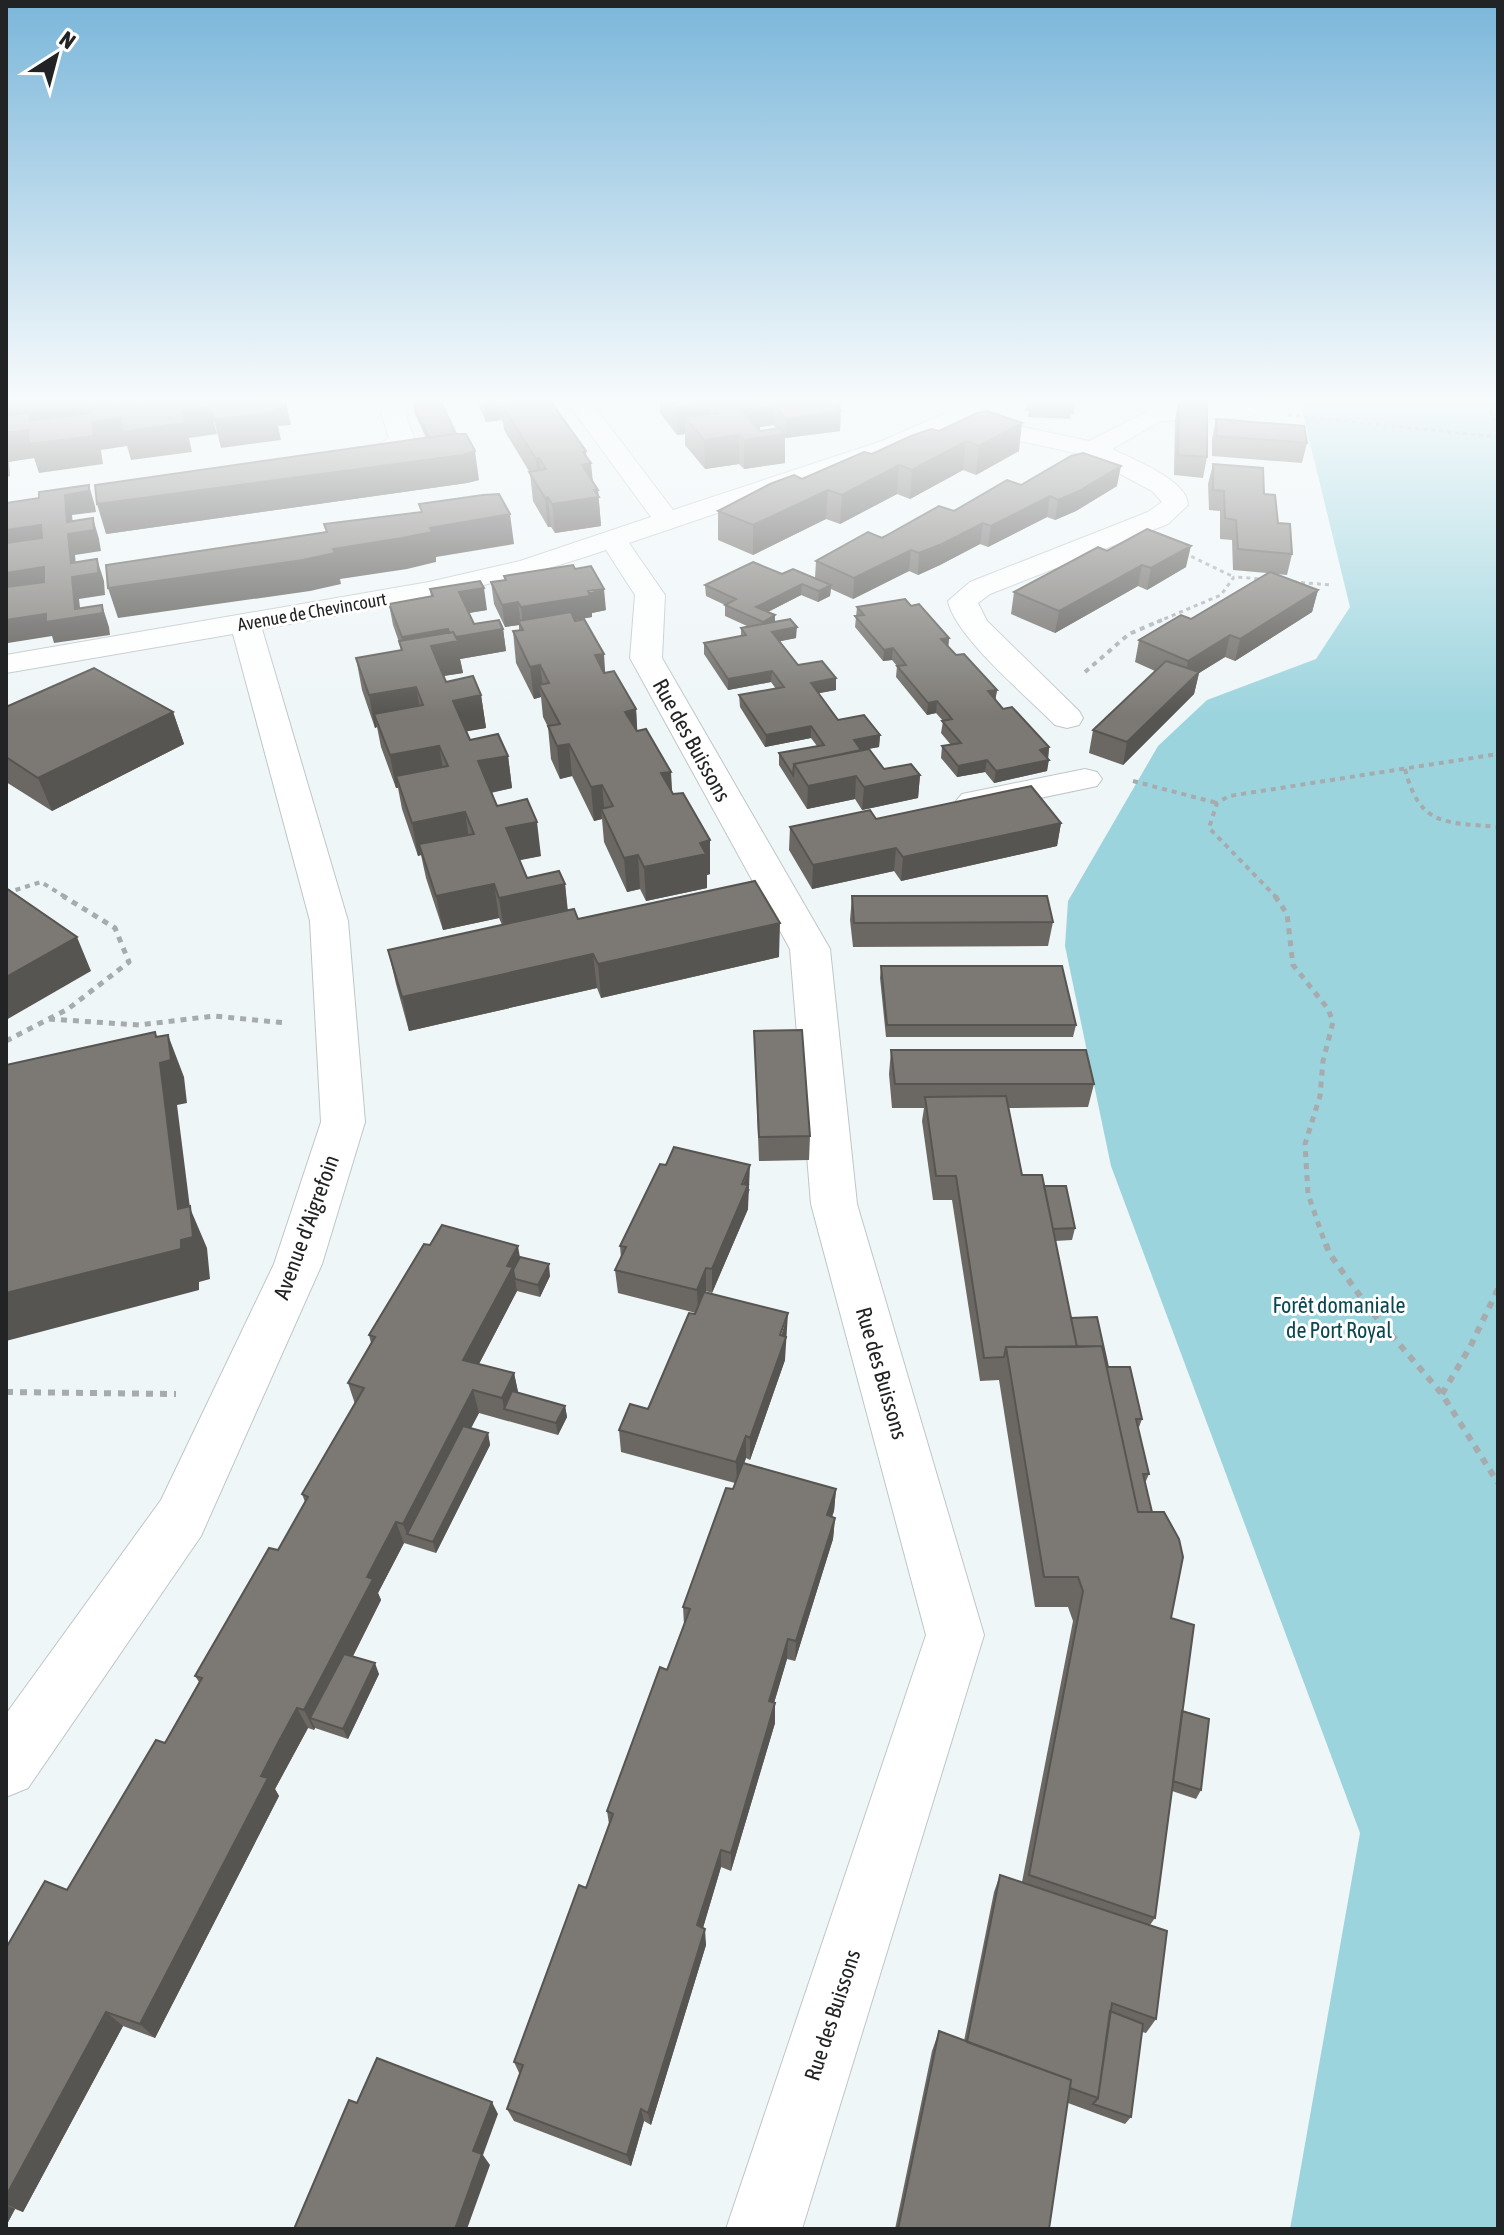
<svg xmlns="http://www.w3.org/2000/svg" width="1504" height="2235" font-family="'Asap Condensed',sans-serif">
<style>
.green{fill:#9cd4de}
.lines{fill:none;stroke-linecap:round;stroke-linejoin:round}
.minor-casing{stroke:#bfc6c7;stroke-width:2}
.path-far3{stroke:#a6abad;stroke-width:3;stroke-dasharray:4 4;stroke-linecap:butt}
.path-far2{stroke:#a6abad;stroke-width:4;stroke-dasharray:5 5;stroke-linecap:butt}
.path-far1{stroke:#a6abad;stroke-width:5;stroke-dasharray:6 6;stroke-linecap:butt}
.path{stroke:#a6abad;stroke-width:6;stroke-dasharray:7 7;stroke-linecap:butt}
.minor{fill:#fff;fill-rule:evenodd}
.wall{fill:#6b6864;fill-rule:evenodd}
.shaded-wall{fill:#575551}
.building{fill:#7c7974;stroke:#575551;stroke-width:2}
.labels{text-anchor:middle;stroke-width:6;stroke-linejoin:round;paint-order:stroke}
.far-street-label{font-size:18px;fill:#212324;stroke:#fff}
.street-label{font-size:22px;fill:#212324;stroke:#fff}
.park-label{font-size:22px;fill:#0a4851;stroke:#fff}
</style>
<rect width="100%" height="100%" fill="#eff6f8"/>
<!-- green -->
<path class="green" d="M1300,402H1498V2229H1290L1360,1833L1111,1166L1065,946L1068,901L1158,746L1207,700L1316,659L1350,607Z"/>
<g class="lines">
<!-- minor casing -->
<g class="minor-casing">
<path id="minor" d="M389,402H413L405,413L414,437C399,461 364,473 336,466L332,461L336,456L369,450L389,438L381,413Z
M567,402H591L673,510L882,441L943,414L961,402H989L972,416L1089,441L1156,407L1247,403L1255,405L1259,410L1255,415L1247,417L1161,421L1112,449C1132,459 1188,480 1188,505L1168,524L990,594L978,603L987,621L1079,711L1083,718L1079,725L1067,728L1055,725C1028,697 955,637 948,601L970,582L1148,512L1162,502L1152,491L1085,455L955,427L900,451L629,543L665,595L662,658L830,949L857,1204L984,1635L802,2229H726L926,1635L811,1204L790,949L630,658L635,595L606,550C494,588 379,608 262,629L348,921L365,1122L322,1264L201,1536L28,1788L6,1797V1714L161,1500L274,1264L321,1122L310,921L233,634L6,673V655L429,582L520,561L651,517Z
M1085,769L1097,772L1102,779L1097,786L974,812L962,808L956,801L962,794Z"/>
</g>
<!-- path-far3 -->
<path class="path-far3" d="M1487,402L1498,430
M1288,415L1498,437
M1184,553L1234,577
M1293,582L1332,585
M1157,622L1221,595L1234,577L1263,579"/>
<!-- path-far2 -->
<path class="path-far2" d="M1085,672L1129,634L1162,620
M1405,769C1420,827 1445,822 1498,827
M1133,781L1217,803
M6,893L41,882L67,898
M1277,898L1209,828L1217,803L1229,796L1498,754"/>
<!-- path-far1 -->
<path class="path-far1" d="M1275,896L1287,914L1293,965L1328,1009L1333,1022L1323,1061L1320,1096L1305,1144L1308,1194L1326,1246
M49,1019L139,1025L214,1016L286,1023
M6,1041L68,1009L129,962L115,928L63,896"/>
<!-- path -->
<path class="path" d="M1326,1244L1329,1253L1371,1311L1442,1394L1498,1483
M6,1392L176,1394
M1442,1394L1470,1347L1498,1289"/>
<!-- minor -->
<use href="#minor" class="minor"/>
</g>
<!-- wall -->
<path class="wall" d="M477,402H551L587,457L593,482L598,490L601,526L555,533L551,527H548L533,501L530,473L504,430L503,422L501,420L486,422Z
M652,402H841L840,431L785,438V463L744,469L739,464L705,469L685,445V434L677,435L660,413V403L653,404ZM773,425L777,429L760,431V427Z
M1027,402H1075L1074,414H1071L1070,419L1028,417L1029,411H1025Z
M1178,402L1207,457L1203,478L1174,475L1175,420Z
M413,404L479,480L467,483L106,534L426,438L415,414Z
M1216,419L1307,443L1302,463L1212,456V439Z
M939,431L1019,451L976,475L963,470L910,499L897,494L840,524L826,519L753,555L718,540V511L802,479Z
M1213,464L1278,523L1292,554L1287,575L1276,574L1318,590L1312,612L1235,661L1225,657L1199,673L1194,694L1123,765L1089,753L1093,730L1155,671L1135,662L1139,640L1191,619L1267,573L1233,570L1232,540L1220,539V511L1209,510L1208,484Z
M1021,485L1117,486L1076,511L1055,520L1047,517L988,547L980,544L940,565L918,575L909,571L853,599L831,589L830,596L818,602L801,595L768,612L775,622L796,638L780,641L798,665L836,690L818,693L838,720L880,735L879,747L861,750L884,769L920,775L918,798L862,810L855,799L807,809L779,765V753L817,746L811,738L765,747L740,707L739,695L776,689L771,682L728,690L704,654V643L741,636V628L747,626L725,616V605L706,596L705,585L782,574L815,578L816,561Z
M1107,551L1186,567L1147,590L1138,586L1055,633L1011,614L1014,592Z
M504,576L606,610L592,613V617L575,620L605,673L636,709L637,731L672,792L710,874L707,875V888L646,901L640,889L627,892L604,842L602,819L594,821L572,776L560,779L551,759L548,727L543,717L541,697L534,699L516,663L513,631L519,630V625L505,627L494,604L491,582L505,580Z
M430,589L487,610L469,613L474,624L503,629L506,651L460,659L463,673L444,676L446,682L481,695L486,728L466,731L470,740L508,756L512,788L491,793L497,806L541,856L519,860L527,878L565,884L568,911L578,919L779,957L601,998L597,988L409,1031L396,984L388,950L502,925L499,918L443,930L426,878L421,855L418,856L402,809L398,788H396L381,747L377,727L375,728L362,690L356,658L401,650L399,642L393,625L389,604L431,597Z
M911,606L949,638L948,648L997,690L995,700L1003,709L1049,747L1047,771L994,783L985,772L957,777L941,758L942,746L951,745L941,733L943,721L936,713L927,715L896,677L897,666L892,660L883,661L855,627L857,607Z
M6,707L173,712L184,744L52,811L6,782Z
M876,819L1061,823L1057,846L901,881L894,871L812,889L789,850L790,827Z
M852,896L1053,922L1048,946L853,947L850,920Z
M881,966L1076,1025L1073,1037H886L880,978Z
M754,1031L810,1136L809,1160L759,1161Z
M891,1050L1094,1084L1088,1107L1009,1108L1022,1175L1044,1186L1075,1228L1072,1240L1055,1241L1071,1318L1108,1367L1142,1419L1138,1430L1149,1474L1145,1483L1171,1618L1182,1711L1201,1790L1196,1799L1172,1791L1155,1918L1150,1925L1156,2019L1146,2033L1142,2032L1131,2117L1125,2124L1068,2103L1049,2229H895L932,2051L939,2031L964,2041L994,1892L1000,1875L1022,1882L1073,1621L1068,1607H1035L999,1380L980,1381L952,1200H933L922,1121L924,1108H892L889,1074Z
M750,1189L748,1194V1209L712,1293L706,1291V1293L787,1337L785,1341V1360L750,1460L746,1458L744,1463L836,1489L834,1511L832,1517L835,1518L833,1539L795,1661L787,1659L774,1703L775,1723L731,1871L721,1867L703,1928L706,1945L651,2125L644,2121L631,2166L514,2121L507,2109L520,2075L514,2062L586,1888L609,1824L607,1811L667,1670L684,1625L683,1607L735,1483L621,1452L619,1430L648,1409L696,1313L618,1293L615,1270L621,1258L620,1246Z
M520,1257L550,1276L540,1297L517,1291L479,1364L514,1373L518,1393L565,1406L567,1417L558,1435L479,1413L470,1428L488,1433L490,1445L436,1553L404,1543L378,1593L381,1600L353,1656L379,1674L348,1739L315,1728L314,1730L308,1728L275,1789L279,1796L155,2038L123,2026L23,2212L15,2209L6,2226V1948L67,1890L165,1743L199,1682L195,1676L278,1550L305,1502L302,1494L355,1404L348,1383L371,1343L369,1335Z"/>
<!-- shaded-wall -->
<path class="shaded-wall" d="M6,402H132L134,411L182,410L210,407L217,434L189,438L192,452L131,460L127,446L101,450L103,464L39,473L34,458L9,462L10,476L6,477V433L31,426L6,430Z
M132,402H211L136,415Z
M271,402H286L291,425L278,426L281,440L221,448L214,420Z
M484,402H499L501,420L486,422Z
M828,402H841L840,431L786,438V419Z
M711,403V430L685,417V434L677,435L676,407Z
M774,405L773,425L760,427V407Z
M760,407V435L741,410Z
M1022,423L1019,451L976,475L979,446Z
M785,434V463L744,469V440Z
M739,435V464L705,469L704,440Z
M966,441L963,470L910,499L912,470Z
M475,451L479,480L467,483L106,534L97,504Z
M586,451L587,464L591,463L594,492L582,465L583,452Z
M539,458L542,487L539,488L536,459Z
M899,465L897,494L840,524L842,495Z
M1121,466L1117,486L1076,511L1055,520L1058,500Z
M89,485L95,506L96,512L72,515L74,534L93,518L99,539L101,551L75,555L77,576L97,559L104,581L105,595L79,599L81,616L102,605L109,627L110,635L54,643L52,636L8,643L6,638V620L75,609L65,495Z
M594,490H598L601,526L555,533L552,504Z
M828,490L826,519L753,555V525Z
M1050,496L1047,517L988,547L991,526Z
M548,497L551,527H548L545,498Z
M510,514L514,544L436,557V562L407,569L340,579L341,584L310,591L118,618L108,588L333,549L430,528Z
M983,523L980,544L940,565L918,575L919,553Z
M41,525L49,546L6,551V530Z
M1191,546L1186,567L1147,590L1151,568Z
M911,550L909,571L853,599L854,578Z
M1142,565L1138,586L1055,633L1059,611Z
M44,567L51,589L6,593V573Z
M802,584L801,595L756,618V607Z
M831,585L830,596L818,602L819,591Z
M484,588L487,610L462,614L459,592Z
M604,589L606,610L592,613V617L523,629L521,607Z
M1318,590L1312,612L1235,661L1240,639Z
M518,602L521,624L518,621L519,625L505,627L502,605Z
M775,615V627L762,633L763,622Z
M797,627L796,638L772,643V632Z
M448,629L450,643L451,638L503,629L506,651L460,659L463,673L436,677L406,659L402,637Z
M1230,635L1225,657L1199,673L1194,694L1123,765L1127,742L1183,683L1188,661Z
M949,638L948,649L941,639Z
M893,648L892,660L883,661L884,650Z
M604,654L606,686L595,655Z
M540,665L544,693L539,685L541,697L534,699L530,667Z
M772,671L771,682L728,690V679Z
M836,678V690L810,695L811,683Z
M416,687L422,719L374,714L377,727L375,728L369,695Z
M997,690L995,702L988,691Z
M481,695L486,728L458,733L453,701Z
M937,701L936,713L927,715L928,703Z
M636,709L638,742L625,712Z
M173,712L184,744L52,811L38,778Z
M811,726V738L765,747L766,735Z
M880,735L879,747L853,752L854,740Z
M569,744L572,776L560,779L557,746Z
M439,746L445,779L396,776L398,788H396L390,755Z
M1049,747L1048,759L1040,750Z
M508,756L512,788L483,794L478,761Z
M987,760L985,772L957,777L958,766Z
M1049,760L1047,771L994,783L996,771Z
M671,772L673,805L661,773Z
M920,775L918,798L862,810L864,787Z
M856,776L855,799L807,809L808,786Z
M602,785L605,817L601,809L602,819L594,821L591,787Z
M465,812L470,846L419,844L421,855L418,856L412,823Z
M537,822L541,856L511,862L506,828Z
M1061,823L1057,846L901,881L903,857Z
M710,840V874L707,875V888L646,901L644,867L700,843Z
M896,848L894,871L812,889L813,865Z
M638,855L640,889L627,892L624,858Z
M494,884L499,918L443,930L436,896Z
M565,884L568,918L504,931L499,898Z
M780,923L779,957L601,998L598,964Z
M77,937L91,971L6,1020V977Z
M593,954L597,988L409,1031L402,997Z
M155,1032L166,1061L168,1035L184,1077L187,1103L177,1105L190,1208L207,1248L210,1279L199,1282V1290L6,1341V1293L178,1209Z
M750,1165L748,1209L712,1293V1269Z
M518,1246L522,1269L515,1279L517,1291L469,1383L463,1360L507,1266Z
M549,1264L550,1276L540,1297L538,1285Z
M706,1268V1291L698,1313L697,1290Z
M788,1313L785,1360L750,1460V1438Z
M514,1373L519,1396L504,1409L502,1398Z
M473,1390L479,1413L415,1537L407,1534L403,1524Z
M565,1406L567,1417L558,1435L556,1423Z
M488,1433L490,1445L436,1553L433,1542Z
M746,1436V1458L737,1484L736,1462Z
M836,1489L834,1511L825,1537L827,1515Z
M835,1518L833,1539L795,1661L796,1641Z
M396,1522L404,1543L378,1593L381,1600L349,1664L310,1718L315,1728L314,1730L304,1710L367,1577Z
M788,1639L787,1659L769,1720V1701Z
M375,1663L379,1674L348,1739L343,1729Z
M775,1703V1723L731,1871V1853Z
M297,1708L308,1728L275,1789L279,1796L155,2038L140,2024L261,1776Z
M721,1850V1867L699,1941L697,1925Z
M705,1929L706,1945L651,2125L648,2113Z
M106,2012L123,2026L23,2212L6,2204V2196Z
M492,2102L498,2114L483,2155L490,2165L467,2229H455L473,2151Z
M641,2109L644,2121L631,2166L627,2155Z
M6,2205L15,2209L6,2226Z"/>
<!-- building -->
<path class="building" d="M116,402H119L121,409L176,402H271L275,412L214,420L210,407L182,410L185,423L122,432L121,418L92,422L94,436L29,444L28,430L6,433V416L29,413L30,421L91,413L90,406Z
M427,402H441L456,434L429,438L413,404Z
M500,402H551L586,451L583,452L591,463L582,465L598,490H594L599,497L552,504L548,497L545,498L529,472L546,469L539,458L536,459Z
M672,402H756L760,407L741,410L760,431L780,428L785,434L744,440L739,435L704,440L685,417L719,413L711,403L676,407Z
M756,402H832L841,411L786,419L774,405L760,407Z
M1179,402L1207,403V457L1178,455Z
M987,411L1022,423L979,446L966,441L912,470L899,465L842,495L828,490L753,525L718,511L770,484L794,475L802,479L864,452L872,454L911,436L931,429L939,431L975,414Z
M1216,419L1304,426L1307,443L1217,436Z
M452,434H466L475,451L463,455L97,504L95,485Z
M1083,453L1121,466L1079,491L1058,500L1050,496L991,526L983,523L942,544L919,553L911,550L854,578L816,561L868,532L882,538L939,506L954,511L1007,480L1021,485L1071,456Z
M1213,464L1263,468L1264,494L1275,495L1278,523L1290,524L1292,554L1238,549L1236,520L1225,518L1224,491L1213,490Z
M89,485V491L65,495L67,522L93,518L94,530L68,534L71,563L97,559L98,566V573L72,577L75,609L102,605L103,613L46,622V614L6,620V587L44,582V567L6,573V543L42,538L41,525L6,530V503L39,498V492Z
M499,494L510,514L430,528L432,532L402,538L333,549L335,553L303,560L108,588L106,565L327,532L324,524L422,512L419,504L483,495Z
M1147,529L1191,546L1151,568L1142,565L1059,611L1014,592L1098,547L1107,551Z
M753,562L782,574L793,569L831,585L819,591L802,584L756,607L775,615L763,622L725,605L736,599L705,585Z
M573,565L575,569L591,566L604,589L588,591L590,596L521,607L518,602L502,605L491,582L506,580L504,576Z
M1270,572L1318,590L1240,639L1230,635L1188,661L1139,640L1181,615L1191,619Z
M480,581L484,588L459,592L474,624L499,620L503,629L456,637L453,632L449,633L448,629L402,637L389,604L433,596L430,589Z
M905,599L911,606L919,604L949,638L941,639L956,655L964,654L997,690L988,691L1003,709L1012,707L1049,747L1040,750L1049,760L996,771L987,760L958,766L942,746L961,743L942,721L952,719L937,701L928,703L897,666L906,665L893,648L884,650L855,616L864,615L857,607Z
M571,612L575,621L584,619L604,654L595,655L604,673L614,671L636,709L625,712L637,731L646,729L671,772L661,773L673,794L683,793L710,840L700,843L706,854L644,867L638,855L624,858L601,809L613,806L602,785L591,787L569,744L557,746L548,726L560,724L539,685L549,683L540,665L530,667L513,631L523,630L518,621Z
M790,619L797,627L772,632L798,665L822,661L836,678L811,683L838,720L864,715L880,735L854,740L861,750L794,764L793,775L779,753L824,745L811,726L766,735L739,695L784,687L772,671L728,679L704,643L746,635L741,628Z
M453,632L458,641L431,646L446,682L473,676L481,695L453,701L470,740L498,734L508,756L478,761L497,806L527,799L537,822L506,828L527,878L559,871L565,884L499,898L494,884L436,896L419,844L474,834L465,812L412,823L396,776L448,766L439,746L390,755L374,714L423,705L416,687L369,695L356,658L402,650L399,641Z
M1166,661L1199,672L1127,742L1093,730Z
M94,668L173,712L38,778L6,757V707Z
M869,749L884,769L911,764L920,775L864,787L856,776L808,786L794,764Z
M1031,786L1061,823L903,857L896,848L813,865L790,827L870,810L876,819Z
M755,881L780,923L598,964L593,954L402,997L388,950L574,909L578,919Z
M6,888L77,937L6,977Z
M852,896H1047L1053,922L854,923Z
M881,966H1062L1076,1025H887Z
M802,1030L810,1136L759,1137L754,1031Z
M155,1032L156,1037L168,1035L171,1060L160,1063L178,1209L190,1206L193,1237L181,1240V1249L6,1293V1065Z
M891,1050H1086L1094,1084H895Z
M1006,1096L1022,1175H1042L1077,1347H1006L1004,1357L984,1358L956,1176H936L925,1097Z
M674,1147L750,1165L742,1184L748,1185L712,1269L706,1268L697,1290L615,1270L626,1247L620,1246L660,1164L666,1165Z
M1044,1186H1066L1075,1228L1053,1229Z
M442,1225L518,1246L507,1266L513,1267L463,1360L514,1373L502,1398L473,1390L403,1524L396,1522L367,1577L373,1579L304,1710L297,1708L279,1741L261,1776L268,1778L140,2024L106,2012L6,2196V1948L45,1881L67,1890L156,1740L165,1743L202,1678L195,1676L269,1548L278,1550L308,1497L302,1494L364,1388L348,1383L375,1337L369,1335L424,1244L430,1245Z
M520,1257L549,1264L538,1285L515,1279L513,1270Z
M704,1292L788,1313L780,1335L786,1337L750,1438L746,1436L736,1462L619,1430L630,1404L648,1409L689,1313L695,1314Z
M1097,1317L1108,1367H1130L1142,1419H1136L1149,1474H1143L1152,1512H1138L1102,1346L1077,1347L1071,1318Z
M1102,1346L1138,1512H1164L1179,1539L1183,1557L1171,1618L1194,1625L1155,1918L1029,1875L1083,1591L1078,1577H1044L1006,1347Z
M512,1391L565,1406L556,1423L504,1409Z
M463,1426L488,1433L433,1542L407,1534Z
M743,1463L836,1489L827,1515L835,1518L796,1641L788,1639L769,1701L775,1703L731,1853L721,1850L697,1925L705,1929L648,2113L641,2109L627,2155L507,2109L523,2065L514,2062L579,1885L586,1888L613,1814L607,1811L660,1667L667,1670L690,1609L683,1607L726,1488L733,1489Z
M344,1654L375,1663L343,1729L310,1718Z
M1182,1711L1209,1719L1201,1790L1173,1781Z
M1000,1875L1167,1931L1156,2019L1112,2003L1098,2098L1070,2088L1071,2080L967,2042Z
M1110,2011L1143,2024L1131,2117L1093,2104L1098,2098Z
M939,2031L1071,2080L1049,2229H898Z
M377,2058L492,2102L473,2151L482,2154L455,2229H294L349,2100L357,2103Z"/>
<!-- sky -->
<linearGradient id="sky" x2="0" y2="1"><stop stop-color="#7ab6da"/><stop offset="0.56" stop-color="#f8fbfc"/><stop offset="1" stop-color="#f8fbfc" stop-opacity="0"/></linearGradient>
<rect width="1504" height="715" fill="url(#sky)"/>
<g class="labels">
<!-- far-street labels -->
<g class="far-street-label">
<text transform="translate(312 612) rotate(-10)" y="6">Avenue de Chevincourt</text>
</g>
<!-- street labels -->
<g class="street-label">
<text transform="translate(692 740) rotate(61)" y="8">Rue des Buissons</text>
<text transform="translate(306 1227) rotate(-70)" y="8">Avenue d'Aigrefoin</text>
<text transform="translate(882 1373) rotate(74)" y="8">Rue des Buissons</text>
<text transform="translate(832 2015) rotate(-72)" y="8">Rue des Buissons</text>
</g>
<!-- park labels -->
<g class="park-label">
<text x="1339" y="1313">Forêt domaniale<tspan x="1339" dy="25">de Port Royal</tspan></text>
</g>
</g>
<!-- border -->
<rect width="1504" height="2235" fill="none" stroke="#212324" stroke-width="16"/>
<!-- north arrow -->
<g transform="translate(56 56) rotate(36)" stroke="#ffffff" stroke-width="6" paint-order="stroke">
<path d="M0-6L14 30L0 20L-14 30Z" fill="#212324"/>
<text y="-12" font-size="22" font-weight="bold" text-anchor="middle" fill="#212324">N</text>
</g>
</svg>
